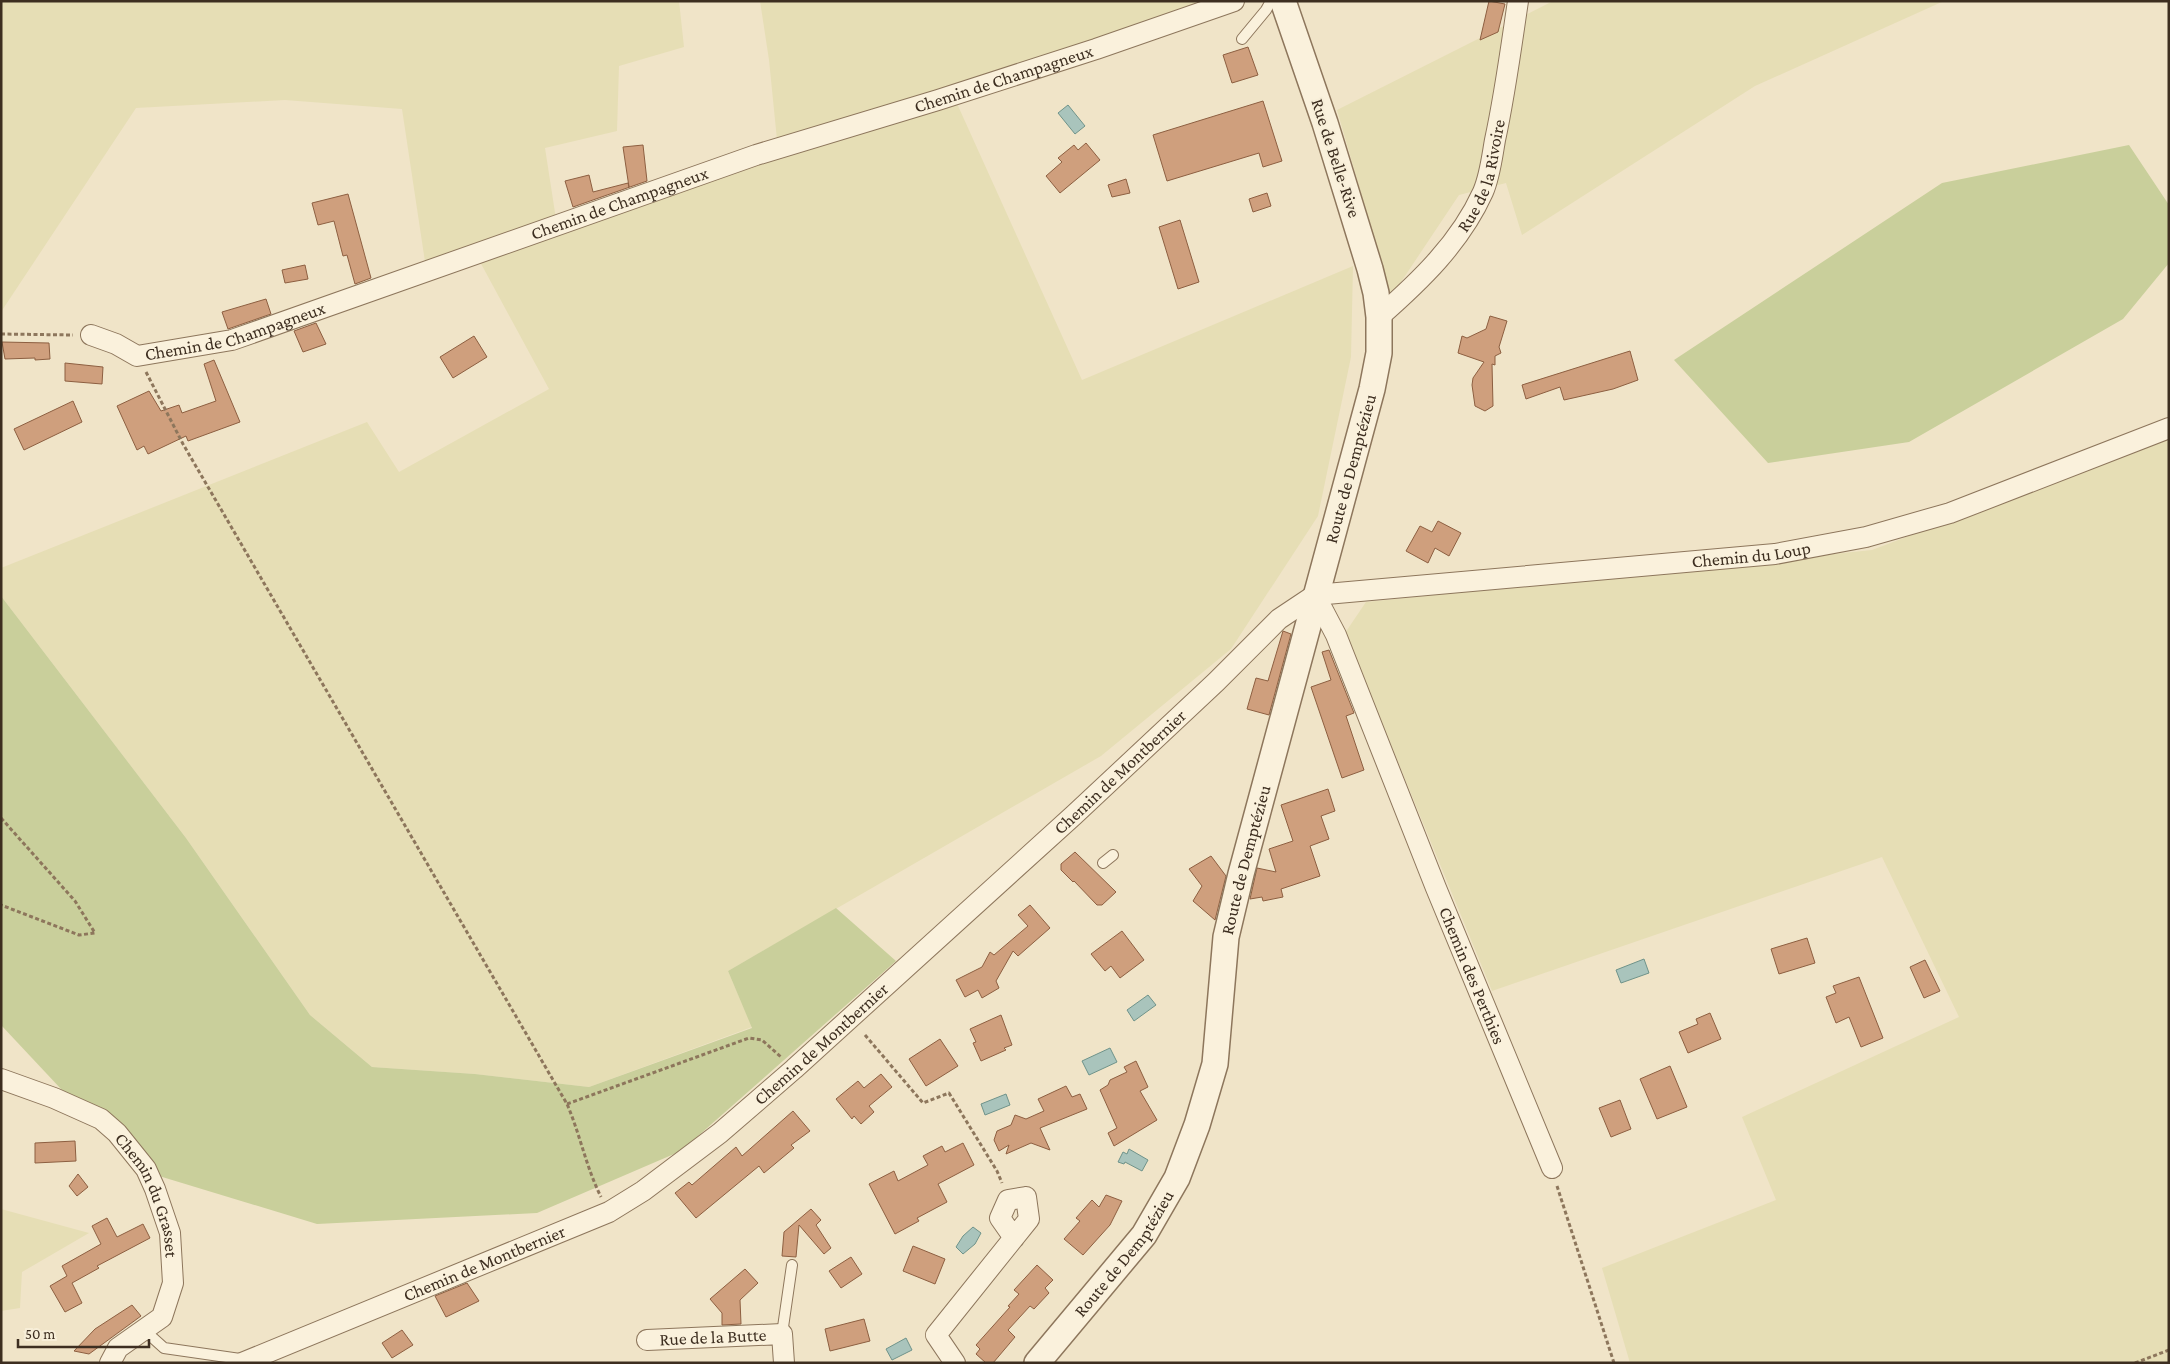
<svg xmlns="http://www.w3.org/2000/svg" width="2170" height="1364" font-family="'Crimson Pro',serif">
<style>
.farmland{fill:#e6deb5}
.green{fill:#c9cf9b}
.water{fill:#a9c4bc;stroke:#6f938a}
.building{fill:#cf9f7d;stroke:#8d5f41}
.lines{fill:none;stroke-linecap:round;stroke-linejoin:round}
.service-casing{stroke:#8d765c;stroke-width:12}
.minor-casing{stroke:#8d765c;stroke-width:22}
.tertiary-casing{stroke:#8d765c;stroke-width:28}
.path{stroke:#8d765c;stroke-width:3;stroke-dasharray:4 2.5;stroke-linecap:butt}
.service{stroke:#faf1dc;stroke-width:10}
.minor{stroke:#faf1dc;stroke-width:20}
.tertiary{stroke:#faf1dc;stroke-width:25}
.labels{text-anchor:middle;stroke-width:4;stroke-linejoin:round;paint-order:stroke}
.street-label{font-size:18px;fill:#3d2e20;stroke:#f7eed8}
</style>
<rect width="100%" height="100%" fill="#f0e4c8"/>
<!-- farmland -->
<path class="farmland" d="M1,1H679L684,47L619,66L617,131L545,148L556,219L777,140L769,60L760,1H1201L954,97L1082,380L1353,266L1351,357L1318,516L1231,649L1101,756L728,971L752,1027L589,1087L475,1074L372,1067L310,1015L186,838L1,596V568L367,422L399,472L549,389L479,260L427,275L402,109L285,100L136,108L1,312Z
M1553,1H1944L1755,86L1522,235L1506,183L1459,195L1391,297L1337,110Z
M2169,437V1363H1630L1602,1268L1776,1200L1742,1117L1959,1017L1882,857L1492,991L1345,633L1366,602L1872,550Z
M1,1209L89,1233L22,1272L20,1308L1,1311Z"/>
<!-- green -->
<path class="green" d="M2129,145L2169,205V263L2123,319L1909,442L1768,463L1674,360L1942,183Z
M1,596L186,838L310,1015L372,1067L475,1074L589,1087L752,1028L728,971L836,908L896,961L681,1151L537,1213L317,1224L136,1169L1,1025Z"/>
<!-- water -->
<path class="water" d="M1068,105L1085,126L1075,134L1058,113Z
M1644,959L1649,973L1621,983L1616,970Z
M1148,995L1156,1005L1134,1021L1127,1010Z
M1110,1048L1117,1062L1089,1075L1082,1061Z
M1006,1094L1010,1105L985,1115L981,1104Z
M1129,1149L1148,1160L1142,1171L1125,1162L1124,1164L1118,1162L1123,1152L1127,1154Z
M973,1227L981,1233L975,1244L963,1254L956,1247L963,1236Z
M906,1338L912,1350L892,1360L886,1349Z"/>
<!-- building -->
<path class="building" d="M1489,1L1505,4L1498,32L1480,40Z
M1248,47L1258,75L1232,83L1223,55Z
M1263,101L1282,161L1263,167L1259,153L1167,181L1153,135Z
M1086,143L1100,160L1060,193L1046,176L1062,162L1058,158L1074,145L1078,150Z
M643,145L647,181L573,207L565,181L589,175L593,192L628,183L629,187L623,147Z
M1126,179L1130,193L1112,197L1108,185Z
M1267,193L1271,206L1253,212L1249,199Z
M348,194L371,278L355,284L347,255L343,256L334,221L318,225L312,203Z
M1180,220L1199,282L1178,289L1159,227Z
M305,265L308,279L285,283L282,270Z
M266,299L271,314L228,329L222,312Z
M1490,316L1507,321L1499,347L1501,353L1495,356V365L1492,364L1493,406L1485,411L1475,406L1472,385L1473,378L1484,362L1458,353L1462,336L1467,338L1486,329Z
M316,323L326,344L303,352L294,331Z
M474,336L487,357L453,378L440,357Z
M2,342L49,343L50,359L35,360V358L5,359Z
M1630,351L1638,380L1613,389L1564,400L1560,387L1526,399L1522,385Z
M214,360L240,422L188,441L186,436L148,454L144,446L137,450L117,406L149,391L161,411L179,405L182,413L216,401L204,364Z
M65,363L103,367L102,384L65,381Z
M73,401L82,422L24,450L14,429Z
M1438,521L1461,533L1449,556L1435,548L1428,563L1406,551L1420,526L1432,532Z
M1283,631L1291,634L1269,715L1247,709L1256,678L1268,681Z
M1329,650L1354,713L1346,716L1364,770L1342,778L1311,687L1331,680L1322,652Z
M1328,789L1335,811L1321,816L1329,839L1310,846L1320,876L1281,889L1283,897L1263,901L1262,897L1250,899L1257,868L1276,872L1269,849L1293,841L1281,805Z
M1075,852L1116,892L1102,905H1097L1074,881L1073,882L1061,870V864Z
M1211,856L1226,876L1215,920L1193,901L1202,886L1189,869Z
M1030,905L1050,928L1018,956L1013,951L996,981L999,988L982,998L978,990L965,997L956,980L982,967L990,952L994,955L1028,926L1018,915Z
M1122,931L1144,960L1120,978L1111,966L1105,971L1091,954Z
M1807,938L1815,963L1779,974L1771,949Z
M1925,960L1940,991L1924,998L1910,967Z
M1859,977L1883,1038L1861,1047L1849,1017L1836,1023L1826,997L1836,993L1833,986Z
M1710,1013L1721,1039L1688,1053L1679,1032L1698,1024L1696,1019Z
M1001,1015L1012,1045L1004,1048L1006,1050L981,1061L973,1043L976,1042L970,1029Z
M940,1039L958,1066L926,1086L909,1059Z
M1136,1061L1148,1087L1140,1091L1157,1120L1114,1146L1108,1133L1117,1128L1100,1090L1108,1085L1110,1080L1127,1072L1124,1067Z
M1670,1066L1687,1107L1657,1119L1640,1079Z
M881,1074L892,1087L869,1106L874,1112L861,1124L854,1116L852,1119L836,1099L858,1081L864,1088Z
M1066,1086L1072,1097L1080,1094L1087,1109L1040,1128L1050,1150L1031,1143L1006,1154L1009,1145L999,1151L994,1140L997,1131L1011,1125L1015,1115L1026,1119L1044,1111L1038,1099Z
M1620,1100L1631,1129L1611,1137L1599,1108Z
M793,1111L810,1131L791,1145L794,1148L764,1173L759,1166L696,1218L675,1193L689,1182L692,1185L736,1147L742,1156Z
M75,1141L76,1161L35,1163V1143Z
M963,1143L974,1165L938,1184L947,1202L917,1218L919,1221L895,1234L869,1184L894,1171L898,1181L928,1165L923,1156L942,1146L945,1152Z
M78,1174L88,1187L77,1196L69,1186Z
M1106,1195L1122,1201L1110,1225L1083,1255L1064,1239L1080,1221L1076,1218L1092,1200L1099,1207Z
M811,1209L821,1220L816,1225L831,1248L824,1254L799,1225L796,1257L782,1256L784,1232Z
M107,1218L117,1237L143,1224L150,1238L97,1266L99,1268L72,1283L82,1303L65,1312L50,1286L67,1276L62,1266L101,1244L92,1226Z
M913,1246L945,1259L935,1284L903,1271Z
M851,1257L862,1274L841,1288L829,1271Z
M1037,1265L1053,1280L1045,1288L1049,1293L1034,1309L1030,1306L1008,1330L1015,1337L993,1363H986L976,1354L980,1349L976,1345L1010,1307L1008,1306L1019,1294L1014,1290Z
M745,1269L758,1283L740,1300L741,1324L722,1325V1313L710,1299Z
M467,1283L479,1301L446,1317L435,1296Z
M132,1305L141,1316L89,1354L74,1351L95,1329Z
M864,1319L870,1341L830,1351L825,1329Z
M402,1330L413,1345L392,1358L382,1343Z"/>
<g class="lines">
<!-- service casing -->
<g class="service-casing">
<path id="service" d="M1242,39L1266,10L1271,1
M1103,863L1113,855
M144,1330L164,1348L247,1360
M782,1334L792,1265"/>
</g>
<!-- minor casing -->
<g class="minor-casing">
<g id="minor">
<path id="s1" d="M1379,317C1420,281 1460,243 1483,192C1490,176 1492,157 1495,140C1505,94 1511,48 1518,1"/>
<path id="s2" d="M91,335L116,344L137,356L232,340L756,155L938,100L1096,49L1234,1"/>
<path id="s3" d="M1315,595L1336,635L1436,888L1552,1168"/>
<path id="s4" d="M1,1079L54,1098L101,1119L117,1133L146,1169L155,1189L170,1233L173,1283L162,1317L118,1348L110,1363"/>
<path id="s5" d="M647,1340L782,1334L784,1363"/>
<path id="s6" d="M242,1363L609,1212L643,1191L720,1133L794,1069L1074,815L1216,682L1279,619L1315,595L1775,554L1866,537L1950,513L2169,428"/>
<path d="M955,1363L936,1335L1029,1219L1026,1197L1008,1200L1000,1218L1014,1238"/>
</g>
</g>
<!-- tertiary casing -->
<g class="tertiary-casing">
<g id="tertiary">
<path id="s7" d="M1037,1363L1144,1235L1177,1178L1197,1125L1215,1064L1226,937L1241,874L1372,389L1379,353V317L1376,293L1370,269L1325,123L1283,1"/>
</g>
</g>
<!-- path -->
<path class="path" d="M1,334L73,335
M146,372L183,444L567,1104C580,1134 586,1167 601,1197
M1,818L75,901L95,933L79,935L1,905
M865,1035L923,1103L949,1093L997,1171L1002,1183
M567,1104L749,1038L762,1040L781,1057
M1557,1186L1614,1363
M2135,1363L2169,1350"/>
<!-- service -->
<use href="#service" class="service"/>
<!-- minor -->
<use href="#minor" class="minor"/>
<!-- tertiary -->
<use href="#tertiary" class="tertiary"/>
</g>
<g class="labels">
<!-- street labels -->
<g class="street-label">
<text dy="6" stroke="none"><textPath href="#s2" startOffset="962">Chemin de Champagneux</textPath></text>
<text transform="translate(1336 158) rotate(72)" y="6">Rue de Belle-Rive</text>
<text dy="6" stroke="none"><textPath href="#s1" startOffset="179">Rue de la Rivoire</textPath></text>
<text dy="6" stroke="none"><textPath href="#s2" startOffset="558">Chemin de Champagneux</textPath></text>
<text dy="6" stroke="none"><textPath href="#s2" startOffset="152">Chemin de Champagneux</textPath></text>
<text dy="6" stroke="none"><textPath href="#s7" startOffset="965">Route de Demptézieu</textPath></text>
<text dy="6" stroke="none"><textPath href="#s6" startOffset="1774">Chemin du Loup</textPath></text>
<text dy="6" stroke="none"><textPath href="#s6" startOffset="1072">Chemin de Montbernier</textPath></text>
<text dy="6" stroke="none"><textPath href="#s7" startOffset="560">Route de Demptézieu</textPath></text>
<text dy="6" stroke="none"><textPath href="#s3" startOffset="412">Chemin des Perthies</textPath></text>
<text dy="6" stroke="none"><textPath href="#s6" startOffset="668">Chemin de Montbernier</textPath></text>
<text dy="6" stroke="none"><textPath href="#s4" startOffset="200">Chemin du Grasset</textPath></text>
<text dy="6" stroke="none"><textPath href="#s7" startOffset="140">Route de Demptézieu</textPath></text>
<text dy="6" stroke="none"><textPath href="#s6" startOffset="262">Chemin de Montbernier</textPath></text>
<text dy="6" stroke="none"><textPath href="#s5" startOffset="66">Rue de la Butte</textPath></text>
</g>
</g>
<!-- border -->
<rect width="2170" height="1364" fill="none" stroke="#3d2e20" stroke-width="5"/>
<!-- scale -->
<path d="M18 1339v8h131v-8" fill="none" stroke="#3d2e20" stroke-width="2.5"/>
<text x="25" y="1339" font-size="15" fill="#3d2e20" stroke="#f7eed8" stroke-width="4" paint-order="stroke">50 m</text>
</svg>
